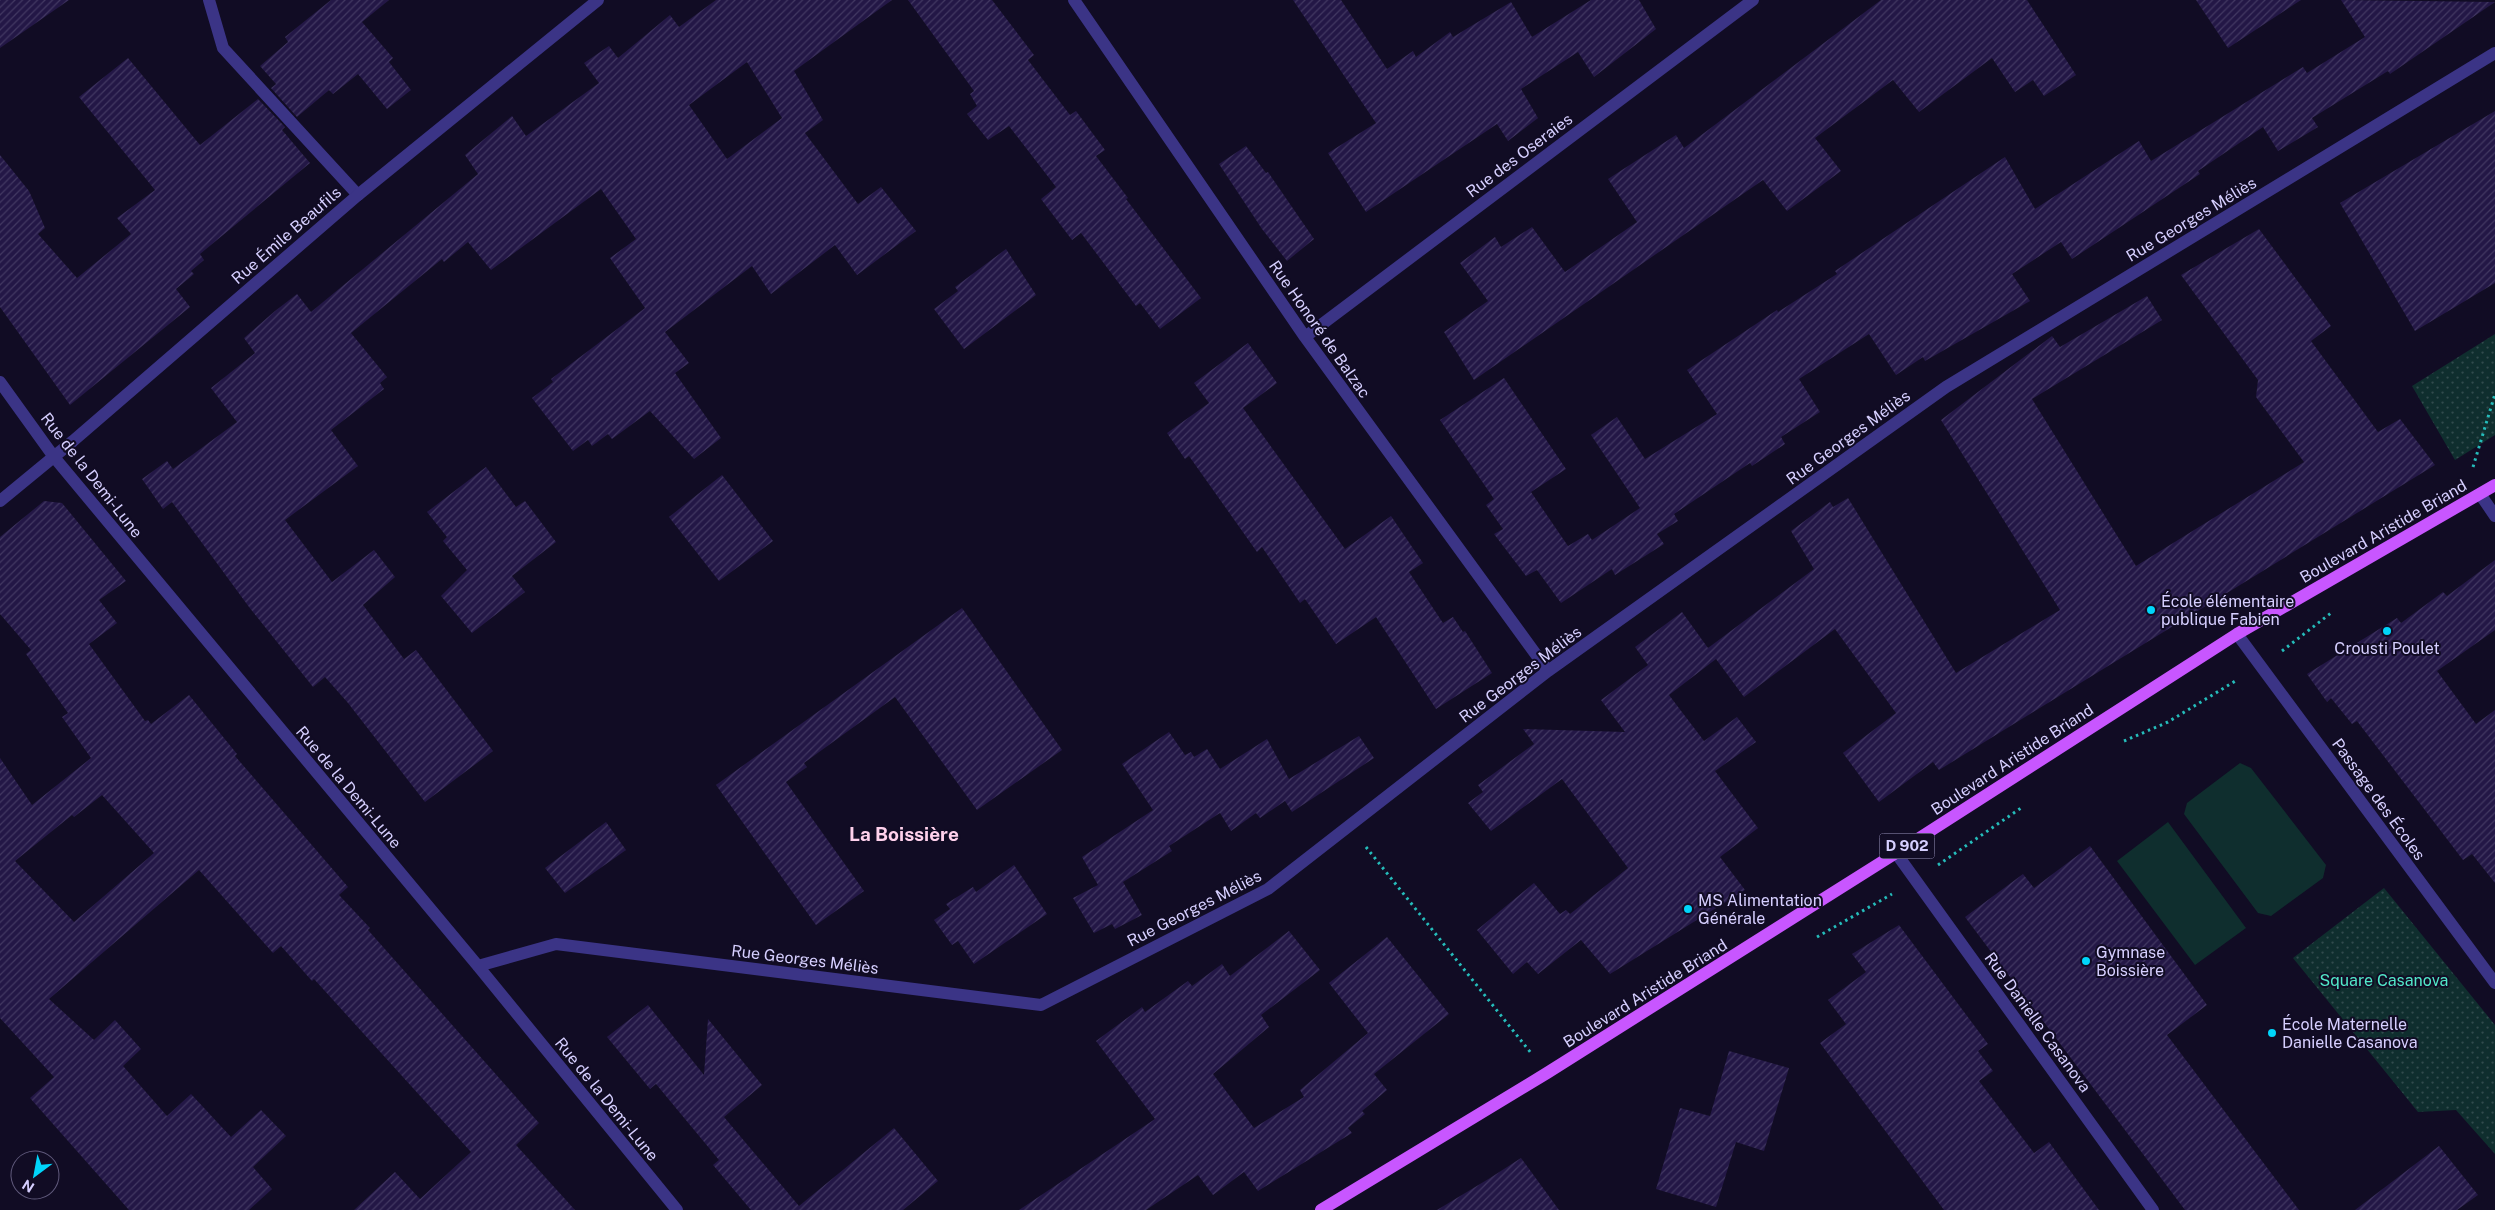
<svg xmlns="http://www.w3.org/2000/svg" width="2495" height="1210" font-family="'Public Sans',sans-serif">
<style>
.grass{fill:#0f2e2e}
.park{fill:url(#park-dots)}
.building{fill:url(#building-hatch);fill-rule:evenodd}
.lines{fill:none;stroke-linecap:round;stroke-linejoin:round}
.path{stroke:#25bcba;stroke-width:3;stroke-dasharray:2.5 4;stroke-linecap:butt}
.lane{stroke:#3b3486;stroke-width:12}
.street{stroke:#3b3486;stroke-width:12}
.primary{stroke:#c856ff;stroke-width:12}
.poi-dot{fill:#00d5fa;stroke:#110c24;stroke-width:2}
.labels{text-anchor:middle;stroke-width:4;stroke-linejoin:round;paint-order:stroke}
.shield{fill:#110c24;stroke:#9b94bd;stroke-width:1}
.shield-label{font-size:15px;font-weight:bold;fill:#d6cfff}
.street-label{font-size:16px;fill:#d6cfff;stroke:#110c24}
.poi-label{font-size:16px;fill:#d6cfff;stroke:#110c24;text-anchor:start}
.park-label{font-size:16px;fill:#52e8c9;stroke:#110c24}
.quarter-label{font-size:19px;font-weight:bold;fill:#ffd1ec;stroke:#110c24}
</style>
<defs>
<pattern id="park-dots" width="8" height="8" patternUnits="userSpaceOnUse" patternTransform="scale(1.25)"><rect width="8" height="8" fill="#0f2e2e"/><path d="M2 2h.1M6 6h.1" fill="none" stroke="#314b4d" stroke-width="1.8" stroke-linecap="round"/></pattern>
<pattern id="building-hatch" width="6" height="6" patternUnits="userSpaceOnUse" patternTransform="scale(1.25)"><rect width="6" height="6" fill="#231746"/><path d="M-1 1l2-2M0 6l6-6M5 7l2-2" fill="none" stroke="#423862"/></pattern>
</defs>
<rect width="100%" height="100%" fill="#110c24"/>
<!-- grass -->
<path class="grass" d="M2240,763L2251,768L2326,865L2323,878L2271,916L2258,913L2184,814L2187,803Z
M2168,822L2246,928L2195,965L2117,861Z"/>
<!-- park -->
<path class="park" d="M2495,334V435L2455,460L2412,386Z
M2384,888L2495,1025V1154L2456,1110L2418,1112L2293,958Z"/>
<!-- building -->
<path class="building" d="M0,0H69L0,48Z
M331,0H389L362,22L393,58L389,62L411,90L387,109L358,74L333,94L329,90L297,117L271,88L276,84L260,66L288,42L285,37Z
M716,0H892L794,71L823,120L805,133L858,204L881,187L916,231L857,275L835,245L771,294L752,266L665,332L689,363L675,373L721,438L694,459L650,411L612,439L608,434L592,446L588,440L573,451L532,398L553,382L551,379L645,308L610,258L636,239L601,189L491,270L468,242L444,262L442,259L351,333L387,377L380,383L384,389L331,430L358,466L285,520L332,582L374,550L395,577L363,605L404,659L416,650L493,751L425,802L348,703L325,677L313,687L249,607L172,502L163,509L142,479L167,461L173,469L237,422L211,388L255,353L244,338L275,311L297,294L311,312L478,174L465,155L512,116L526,136L599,83L584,63L609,46L618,58L670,15L679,27ZM747,62L782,118L727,159L689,105Z
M908,0H992L1034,55L1028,60L1070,115L1076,111L1105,150L1096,156L1128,198L1126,199L1201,298L1160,329L1140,303L1136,306L1081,233L1072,240L1041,199L1056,187L1009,126L988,140L967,114L977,106L970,94L974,91Z
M1293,0H1341L1387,69L1413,51L1416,57L1450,32L1453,37L1511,2L1532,37L1591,0H1639L1656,29L1594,77L1578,52L1521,89L1538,118L1521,131L1508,141L1497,124L1366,212L1328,153L1376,123Z
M1881,0H2027L2076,75L2044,96L2033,80L2015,92L1992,58L1919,112L1893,80L1815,138L1841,171L1787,211L1763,180L1474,380L1444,332L1488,301L1460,263L1495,237L1501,247L1532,227L1565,272L1637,222L1608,179L1676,135L1684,148Z
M2196,0H2301L2228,48Z
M2341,0L2495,2L2390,74L2388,71L2312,118L2318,127L2278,151L2263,127L2198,171L2200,174L2072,259L2061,242L2012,274L2030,301L1925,361L1923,357L1896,375L1869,334L1799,379L1820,412L1781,437L1785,444L1752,466L1750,463L1674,514L1678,521L1657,534L1664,544L1615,575L1612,569L1561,603L1537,570L1526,576L1494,534L1503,529L1486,505L1494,499L1440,420L1504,378L1566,469L1531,492L1568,546L1588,534L1592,540L1640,508L1591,435L1617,417L1645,459L1717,414L1687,370L1777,310L1778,312L1837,274L1835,271L2005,157L2035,209L2139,141L2151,161L2303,67L2307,73L2365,37Z
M128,58L200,145L258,99L285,127L282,130L310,163L200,254L204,260L191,271L194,274L176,289L190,307L70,405L0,307V155L29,191L45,228L38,234L77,278L131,234L117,218L155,190L79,97Z
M2495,111V283L2415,331L2340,203Z
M1246,146L1266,173L1268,172L1314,239L1287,261L1262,229L1219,164Z
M2259,229L2331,326L2311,341L2378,432L2400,419L2435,465L1939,770L1933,762L1879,802L1843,753L1896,713L1835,629L1744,697L1716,659L1669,695L1704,741L1737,717L1756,742L1715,771L1758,828L1720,857L1745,890L1610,974L1581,940L1538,974L1527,962L1513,974L1477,930L1534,883L1560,914L1566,910L1570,914L1628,868L1562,779L1491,831L1468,803L1483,792L1478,785L1534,744L1523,729L1625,732L1601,700L1648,665L1635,647L1682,612L1708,648L1814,569L1791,531L1830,502L1833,507L1848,498L1956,673L2060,610L1941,420L2052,336L2060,347L2147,296L2162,320L2032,399L2136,566L2304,462L2256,397L2258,380L2181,275Z
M1006,249L1036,295L964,349L934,309L958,291L955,287Z
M1248,343L1277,383L1243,408L1345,549L1391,516L1423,563L1409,572L1443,623L1453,617L1463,632L1465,631L1492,673L1436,709L1376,617L1336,644L1305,599L1300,603L1262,547L1257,552L1189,456L1185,459L1167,433L1209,403L1194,383Z
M486,467L516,507L525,501L556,542L512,576L525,592L472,633L441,596L467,570L443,541L447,537L427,512Z
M722,475L773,541L719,581L669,517Z
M44,501L62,503L126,581L99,600L117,623L89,644L145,721L148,720L151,724L189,695L237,754L235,756L348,887L339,895L370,928L368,930L539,1123L516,1145L575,1210H354L395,1172L420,1199L471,1152L314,979L312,981L281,946L273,953L199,870L49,999L94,1040L115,1020L141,1049L123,1066L167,1116L191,1094L231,1137L261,1110L286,1136L253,1167L272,1189L249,1210H129L30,1098L54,1077L0,1018V758L32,805L91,758L62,717L68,713L26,654L31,650L0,614V537ZM102,795L154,853L74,922L15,861L72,815L74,817Z
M2495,560V630L2437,671L2476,724L2495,710V883L2472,854L2463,860L2357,721L2352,724L2331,698L2327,702L2307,674L2397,618L2401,623L2443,592L2447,596Z
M962,608L1062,750L977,810L895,697L804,763L807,767L786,782L864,891L816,925L716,785Z
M1169,732L1185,755L1191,752L1194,757L1207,749L1220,769L1267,739L1289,779L1359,736L1374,758L1292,812L1285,801L1260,818L1256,813L1231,831L1220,813L1169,846L1172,851L1123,882L1142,915L1115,929L1112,924L1094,933L1073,898L1098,885L1082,857L1153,810L1122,764Z
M606,822L626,850L565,893L545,868Z
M2090,846L2207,1005L2167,1035L2299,1210H2185L1965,917L2023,874L2034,888Z
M1014,865L1047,914L974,964L958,941L952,945L934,920L950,909L946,904L973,887L976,892Z
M1899,925L1988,1044L1978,1051L1993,1071L1979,1081L2034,1153L2049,1142L2099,1210H1944L1820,1043L1846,1024L1828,1000L1866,972L1852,954Z
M1289,931L1320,970L1261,1015L1269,1027L1213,1074L1254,1128L1304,1097L1300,1090L1368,1033L1329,983L1387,937L1449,1014L1374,1074L1387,1090L1362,1111L1365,1114L1348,1128L1352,1133L1258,1191L1244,1172L1213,1195L1198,1175L1146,1210H1019L1155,1119L1096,1041L1142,1007L1145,1012L1188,981L1192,986L1222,964L1230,976Z
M648,1005L704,1075L708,1019L762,1085L724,1117L799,1206L894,1128L938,1181L903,1210H751L713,1165L719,1160L656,1084L650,1089L607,1037Z
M1729,1051L1789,1068L1764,1151L1736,1142L1716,1207L1656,1189L1680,1108L1710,1116Z
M2439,1146L2478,1195L2457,1210H2355Z
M1521,1158L1559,1210H1437L1490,1178Z"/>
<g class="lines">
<!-- path -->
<path class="path" d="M2473,467L2495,394
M2282,651L2331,613
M2124,741L2168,722L2237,680
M1366,847L1531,1053
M1938,865L2021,808
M1817,937L1892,894"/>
<!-- lane -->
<path class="lane" d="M209,0L223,48L358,195"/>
<!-- street -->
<path class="street" d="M1074,0L1305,337L1548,671
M1305,337L1753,0
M0,382L54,457L478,966L677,1210
M2480,494L2495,516
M0,501L73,441L358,195L598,0
M2237,634L2495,983
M1896,853L2153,1210
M478,966L556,944L1041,1005L1268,889L1548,671L1946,387L2495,53"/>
<!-- primary -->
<path class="primary" d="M1321,1210L1547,1073L1896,853L2237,634L2495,485"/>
</g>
<!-- markers -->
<g class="poi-dot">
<circle cx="2151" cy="610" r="5"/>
<circle cx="2387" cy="631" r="5"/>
<circle cx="1688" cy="909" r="5"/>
<circle cx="2086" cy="961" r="5"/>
<circle cx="2272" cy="1033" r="5"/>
</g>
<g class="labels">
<!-- shield labels -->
<rect class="shield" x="1879.5" y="833.5" width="55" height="25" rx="4"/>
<g class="shield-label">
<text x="1907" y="851">D 902</text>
</g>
<!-- street labels -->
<g class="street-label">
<text transform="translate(1519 155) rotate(-37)" y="6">Rue des Oseraies</text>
<text transform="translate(2191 219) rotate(-31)" y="6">Rue Georges Méliès</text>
<text transform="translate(286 235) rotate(-41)" y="6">Rue Émile Beaufils</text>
<text transform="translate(1320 329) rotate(55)" y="6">Rue Honoré de Balzac</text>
<text transform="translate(1848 437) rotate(-36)" y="6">Rue Georges Méliès</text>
<text transform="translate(92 475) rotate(52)" y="6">Rue de la Demi-Lune</text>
<text transform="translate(2383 531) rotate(-30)" y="6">Boulevard Aristide Briand</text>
<text transform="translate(1520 674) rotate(-37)" y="6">Rue Georges Méliès</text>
<text transform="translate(2012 759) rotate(-33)" y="6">Boulevard Aristide Briand</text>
<text transform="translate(349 787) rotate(50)" y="6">Rue de la Demi-Lune</text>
<text transform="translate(2379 799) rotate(54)" y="6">Passage des Écoles</text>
<text transform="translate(1194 908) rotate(-27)" y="6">Rue Georges Méliès</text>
<text transform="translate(805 959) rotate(7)" y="6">Rue Georges Méliès</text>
<text transform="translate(1645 993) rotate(-32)" y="6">Boulevard Aristide Briand</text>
<text transform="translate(2038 1022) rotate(54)" y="6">Rue Danielle Casanova</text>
<text transform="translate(607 1099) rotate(51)" y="6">Rue de la Demi-Lune</text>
</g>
<!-- poi labels -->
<g class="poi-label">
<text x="2161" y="607">École élémentaire<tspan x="2161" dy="18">publique Fabien</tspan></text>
<text x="2387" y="654" text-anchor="middle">Crousti Poulet</text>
<text x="1698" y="906">MS Alimentation<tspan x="1698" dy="18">Générale</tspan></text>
<text x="2096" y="958">Gymnase<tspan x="2096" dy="18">Boissière</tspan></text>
<text x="2282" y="1030">École Maternelle<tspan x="2282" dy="18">Danielle Casanova</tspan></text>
</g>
<!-- park labels -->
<g class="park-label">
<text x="2384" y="986">Square Casanova</text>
</g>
<!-- quarter labels -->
<g class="quarter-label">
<text x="904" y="841">La Boissière</text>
</g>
</g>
<!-- north arrow -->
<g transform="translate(35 1175) rotate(212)"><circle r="24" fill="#110c24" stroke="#605a7c"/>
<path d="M0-4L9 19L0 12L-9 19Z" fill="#00d5fa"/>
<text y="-8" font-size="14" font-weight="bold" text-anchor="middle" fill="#d6cfff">N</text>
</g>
</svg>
